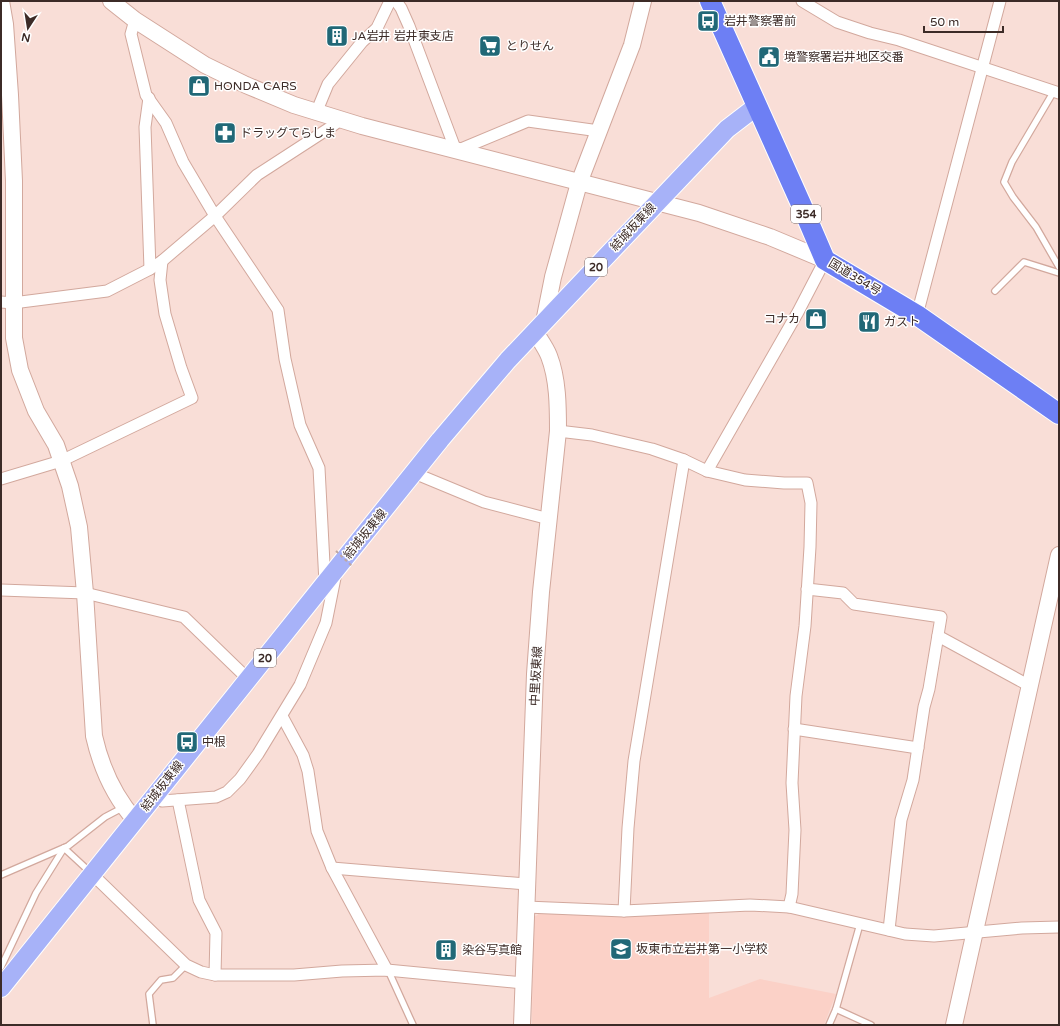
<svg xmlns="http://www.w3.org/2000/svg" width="1060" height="1026" viewBox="0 0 1060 1026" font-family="'Varela Round','Noto Sans JP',sans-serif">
<rect width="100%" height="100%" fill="#f9ded7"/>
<path fill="#fbd1c7" d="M540,913H709V998L760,979L836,994L824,1025H532L533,918Z"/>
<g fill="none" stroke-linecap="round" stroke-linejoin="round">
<g stroke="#d2a89d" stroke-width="8">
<g id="lane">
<path d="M1054,91L1012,162L1004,182L1013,197L1036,227L1059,267"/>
<path d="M995,291L1024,262L1059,273"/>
<path d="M1,875L68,846L105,817L124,807"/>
<path d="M860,924L836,1009L871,1025"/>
<path d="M1,967L36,893L64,848L90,872"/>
<path d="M388,970L413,1025"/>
<path d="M153,1025L149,994L161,980L173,978L186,965"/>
<path d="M829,1025L836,1009"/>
</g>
</g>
<g stroke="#d2a89d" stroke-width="13">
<g id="street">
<path d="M396,1L401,8L409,26L456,151L528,121L599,131"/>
<path d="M802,1L837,22L870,33L899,40L1059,93"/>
<path d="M135,20L131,34L146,95L166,123L183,162L215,216L278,310L285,359L300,425L319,468L325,583"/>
<path d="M149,98L145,127L150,269"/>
<path d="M316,113L328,84L362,42L377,28L390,1"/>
<path d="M1,302L13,303L107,291L150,269L162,261L215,216L257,175L331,127L340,120"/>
<path d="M917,315L1000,1"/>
<path d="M558,431L592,435L652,449L684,460L707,471L745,480L784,483H807L811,503L810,547L805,626L796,696L792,783L795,830L792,894L789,907"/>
<path d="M707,471L798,312L825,260"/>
<path d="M414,473L484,502L549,519"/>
<path d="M1,479L61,461L192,398L181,368L165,314L160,280L162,261"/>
<path d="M807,589L843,593L854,604L941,617L929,689L924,707L913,780L901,820L889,930"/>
<path d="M1,590L85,593L184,617L248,679"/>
<path d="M938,636L1030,686"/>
<path d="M282,716L303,755L308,771L317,831L332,868L387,970"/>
<path d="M794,729L918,748"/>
<path d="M153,797L162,801L216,797L227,792L240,779L258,754L300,685L326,623L336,573"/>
<path d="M178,800L199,900L216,933L215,975"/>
<path d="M332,868L526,884"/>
<path d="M92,874L186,965L201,972L215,975H294L342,971L387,970L523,983"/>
<path d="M526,907L624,911L750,905L789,907L905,934L934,936L1022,928L1059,927"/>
<path d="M624,911L628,828L634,761L684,460"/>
</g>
</g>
<g stroke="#d2a89d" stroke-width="18">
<g id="secondary">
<path d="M1,1L5,24L10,95L14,181V338L20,370L36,411L56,445L70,486L79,527L85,593L94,736C101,767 114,796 135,820"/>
<path d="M111,1L135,20L205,65L246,85L294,105L362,126L699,213L770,237L825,260"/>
<path d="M544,322L553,277L579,183L632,45L643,1"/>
<path d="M522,1025L535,674L541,592L558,431C558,407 558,379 549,356C546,348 540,340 535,332"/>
<path d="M954,1025L1059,555"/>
</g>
</g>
<g stroke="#fff" stroke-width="20">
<path id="primary" d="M1,988L337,568L440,440L508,360L727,129L757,106"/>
</g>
<g stroke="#fff" stroke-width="22">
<path id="highway" d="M710,1L801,204L825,260L917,315L1059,414"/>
</g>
<use href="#lane" stroke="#fff" stroke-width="5.5"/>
<use href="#street" stroke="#fff" stroke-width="11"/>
<use href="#secondary" stroke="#fff" stroke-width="16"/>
<use href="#primary" stroke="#a7b2f8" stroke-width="18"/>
<use href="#highway" stroke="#6d7ff4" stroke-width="20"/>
<path stroke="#bfa7a1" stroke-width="2" stroke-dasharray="3 3" stroke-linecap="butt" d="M336,551L353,567"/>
</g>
<defs>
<g id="bus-square" transform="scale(1.15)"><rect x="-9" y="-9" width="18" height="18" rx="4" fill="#216877" stroke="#fff"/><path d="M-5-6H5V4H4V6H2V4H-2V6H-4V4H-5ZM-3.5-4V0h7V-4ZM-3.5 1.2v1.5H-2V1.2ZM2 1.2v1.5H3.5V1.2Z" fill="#fff"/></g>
<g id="building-square" transform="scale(1.15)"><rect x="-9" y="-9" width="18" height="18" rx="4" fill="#216877" stroke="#fff"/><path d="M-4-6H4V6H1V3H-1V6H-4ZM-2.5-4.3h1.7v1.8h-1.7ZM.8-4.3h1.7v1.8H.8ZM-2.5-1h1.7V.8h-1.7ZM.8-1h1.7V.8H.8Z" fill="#fff"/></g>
<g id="supermarket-square" transform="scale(1.15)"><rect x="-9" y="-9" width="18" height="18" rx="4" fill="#216877" stroke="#fff"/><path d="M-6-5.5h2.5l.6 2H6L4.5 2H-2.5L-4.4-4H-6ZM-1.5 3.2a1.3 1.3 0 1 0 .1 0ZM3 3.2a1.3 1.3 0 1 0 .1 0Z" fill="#fff"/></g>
<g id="civic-square" transform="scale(1.15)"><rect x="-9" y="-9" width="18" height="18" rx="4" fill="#216877" stroke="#fff"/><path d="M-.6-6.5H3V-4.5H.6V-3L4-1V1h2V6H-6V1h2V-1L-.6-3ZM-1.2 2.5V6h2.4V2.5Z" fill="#fff"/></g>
<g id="shop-square" transform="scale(1.15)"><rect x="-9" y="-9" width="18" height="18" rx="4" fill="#216877" stroke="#fff"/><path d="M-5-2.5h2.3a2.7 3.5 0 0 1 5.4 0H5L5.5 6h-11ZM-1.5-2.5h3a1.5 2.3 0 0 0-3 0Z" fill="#fff"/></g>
<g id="pharmacy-square" transform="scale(1.15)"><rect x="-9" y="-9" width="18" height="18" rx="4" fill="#216877" stroke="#fff"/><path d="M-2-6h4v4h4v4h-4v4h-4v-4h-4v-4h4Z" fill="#fff"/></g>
<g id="restaurant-square" transform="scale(1.15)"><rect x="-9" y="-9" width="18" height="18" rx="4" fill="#216877" stroke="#fff"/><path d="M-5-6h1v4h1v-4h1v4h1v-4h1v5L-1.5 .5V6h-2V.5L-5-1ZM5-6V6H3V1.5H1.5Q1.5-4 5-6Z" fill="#fff"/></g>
<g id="school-square" transform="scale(1.15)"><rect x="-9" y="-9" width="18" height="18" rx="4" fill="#216877" stroke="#fff"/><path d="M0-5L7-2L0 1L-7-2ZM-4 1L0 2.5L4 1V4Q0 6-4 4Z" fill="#fff"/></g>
</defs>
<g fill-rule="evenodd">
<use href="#bus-square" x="708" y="21"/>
<use href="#building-square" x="337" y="36"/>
<use href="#supermarket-square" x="490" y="46"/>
<use href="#civic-square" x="769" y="57"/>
<use href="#shop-square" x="199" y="86"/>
<use href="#pharmacy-square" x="225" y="133"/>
<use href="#shop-square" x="816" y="319"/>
<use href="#restaurant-square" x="869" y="322"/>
<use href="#bus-square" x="187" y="742"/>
<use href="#school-square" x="621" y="949"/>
<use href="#building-square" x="446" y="950"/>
</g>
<g text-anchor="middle" stroke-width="3" stroke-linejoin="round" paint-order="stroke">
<g fill="#fff" stroke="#766b68" stroke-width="1">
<rect x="791" y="205" width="30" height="18" rx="3"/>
<rect x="585" y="258" width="22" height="18" rx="3"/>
<rect x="254" y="649" width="22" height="18" rx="3"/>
</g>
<g font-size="11" font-weight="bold" fill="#3c2b27">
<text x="806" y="218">354</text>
<text x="596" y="271">20</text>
<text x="265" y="662">20</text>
</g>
<g font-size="12" fill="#3c2b27" stroke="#fff" text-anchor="start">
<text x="724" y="25">岩井警察署前</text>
<text x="352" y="40">JA岩井 岩井東支店</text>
<text x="506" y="50">とりせん</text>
<text x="784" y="61">境警察署岩井地区交番</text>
<text x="214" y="90">HONDA CARS</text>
<text x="240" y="137">ドラッグてらしま</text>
<text x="800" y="323" text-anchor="end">コナカ</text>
<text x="884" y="326">ガスト</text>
<text x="202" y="746">中根</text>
<text x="636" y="953">坂東市立岩井第一小学校</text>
<text x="462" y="954">染谷写真館</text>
</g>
<g font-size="12" fill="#3c2b27" stroke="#fff">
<text transform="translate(633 227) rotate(-47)" y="4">結城坂東線</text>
<text transform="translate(855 277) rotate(31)" y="4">国道354号</text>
<text transform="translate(365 534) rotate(-51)" y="4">結城坂東線</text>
<text transform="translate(536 676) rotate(-87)" y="4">中里坂東線</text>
<text transform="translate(162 786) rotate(-52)" y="4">結城坂東線</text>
</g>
</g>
<rect width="1060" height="1026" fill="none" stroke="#3c2b27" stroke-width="4"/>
<g transform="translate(28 28) rotate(192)" stroke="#ffffff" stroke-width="3" paint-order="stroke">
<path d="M0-3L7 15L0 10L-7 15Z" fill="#3c2b27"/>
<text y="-6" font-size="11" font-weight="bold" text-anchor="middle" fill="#3c2b27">N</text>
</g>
<path d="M924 26v6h79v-6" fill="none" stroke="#3c2b27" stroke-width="2"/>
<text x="930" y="26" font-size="12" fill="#3c2b27" stroke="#ffffff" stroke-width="3" paint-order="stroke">50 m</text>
</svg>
